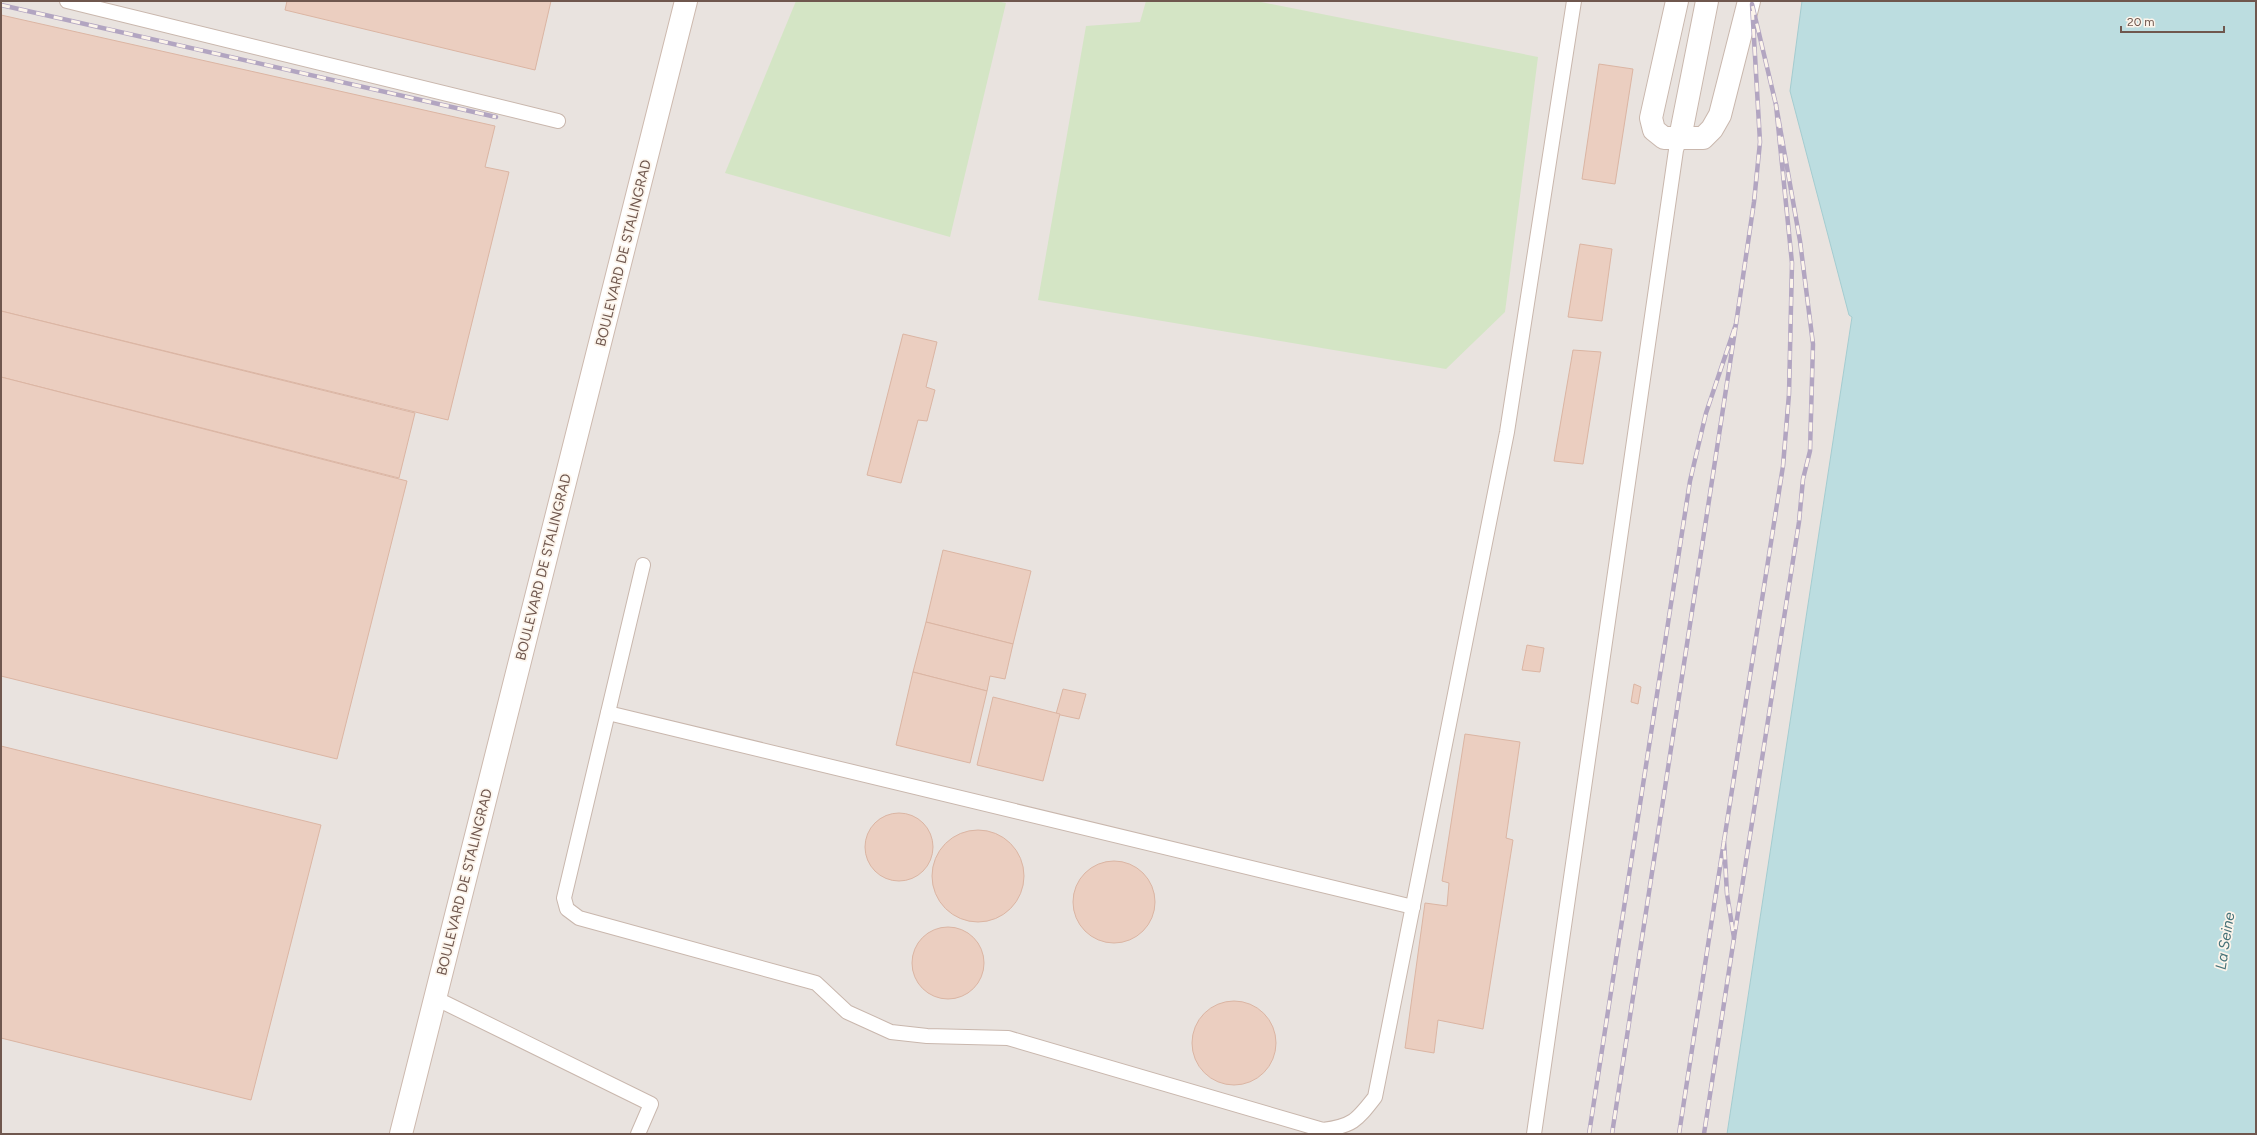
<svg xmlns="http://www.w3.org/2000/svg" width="2257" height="1135" viewBox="0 0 2257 1135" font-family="Figtree,sans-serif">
<rect width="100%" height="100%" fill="#f9f0e5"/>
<path fill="#e9e3df" d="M1,1H1802L1790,91L1852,317L1727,1134H1Z"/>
<g fill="#d4e5c5">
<path d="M796,1H996L1006,3L950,237L725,173Z"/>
<path d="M1146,1H1256L1538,57L1505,312L1446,369L1038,300L1086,26L1140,22Z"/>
</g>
<path fill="#bcdde0" stroke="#a4ccd0" d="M1802,1H2256V1134H1727L1852,317L1849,315L1790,91Z"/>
<g fill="#ebcec0" stroke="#dbb5a3">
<path d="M287,1H551L535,70L285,10Z"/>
<path d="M1,15L495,126L485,167L509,172L448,420L1,311Z"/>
<path d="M1599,64L1633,69L1615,184L1582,179Z"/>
<path d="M1580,244L1612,249L1602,321L1568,317Z"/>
<path d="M1,311L415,413L399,478L1,377Z"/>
<path d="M903,334L937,342L926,387L935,390L927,421L918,420L901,483L867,475Z"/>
<path d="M1573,350L1601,352L1583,464L1554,461Z"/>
<path d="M1,377L407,481L337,759L1,676Z"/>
<path d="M943,550L1031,571L1013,644L926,622Z"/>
<path d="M926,622L1013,644L1005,679L990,676L987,691L913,672Z"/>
<path d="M1527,645L1544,648L1540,672L1522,670Z"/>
<path d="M913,672L987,691L970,763L896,745Z"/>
<path d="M1634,684L1641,687L1638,704L1631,702Z"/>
<path d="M1063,689L1086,694L1079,719L1056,714Z"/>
<path d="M993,697L1060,714L1043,781L977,765Z"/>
<path d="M1465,734L1520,742L1506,838L1513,840L1483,1029L1438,1020L1434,1053L1405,1048L1425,903L1447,906L1449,883L1442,881Z"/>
<path d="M1,746L321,825L251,1100L1,1038Z"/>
<circle cx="899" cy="847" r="34"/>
<circle cx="978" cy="876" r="46"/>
<circle cx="1114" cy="902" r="41"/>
<circle cx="948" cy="963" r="36"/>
<circle cx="1234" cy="1043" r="42"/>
</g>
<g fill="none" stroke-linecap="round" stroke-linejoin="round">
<g stroke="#c9b7ad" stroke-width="16">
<g id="service">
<path d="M67,1L558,121"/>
<path d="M643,565L564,898L567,909L579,918L816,983L847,1012L891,1032L927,1036L1008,1038L1323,1130C1353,1126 1357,1120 1375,1097L1507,432L1574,1"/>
<path d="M608,713L1413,907"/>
<path d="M435,998L651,1104L638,1134"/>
<path d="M1534,1134L1676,150L1680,138"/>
</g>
</g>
<g stroke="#c9b7ad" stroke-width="24">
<path id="minor" d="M1680,138L1707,1"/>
</g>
<g stroke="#c9b7ad" stroke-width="24">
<path id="tertiary" d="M1677,1L1651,118L1654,130L1664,138H1703L1712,129L1720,115L1749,1"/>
</g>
<g stroke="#cdb9ae" stroke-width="24">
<path id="secondary" d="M401,1134L686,1"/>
</g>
<use href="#service" stroke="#fff" stroke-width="14"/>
<use href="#minor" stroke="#fff" stroke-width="22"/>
<use href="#tertiary" stroke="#fff" stroke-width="22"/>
<use href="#secondary" stroke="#fff" stroke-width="22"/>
<g stroke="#b2a5c1" stroke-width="4.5">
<g id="rail">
<path d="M1,5L496,117"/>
<path d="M1736,324L1754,202L1760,142L1752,4L1776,105"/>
<path d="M1724,841L1783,466L1789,394L1792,263L1776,105L1800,241L1813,344L1810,451L1803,479L1799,522L1734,938"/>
<path d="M1589,1134L1690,481L1706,413L1736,324L1612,1134"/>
<path d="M1679,1134L1724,841L1727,894L1734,938L1704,1134"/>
</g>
</g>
<use href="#rail" stroke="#fcf4eb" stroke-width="3" stroke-dasharray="9" stroke-linecap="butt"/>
</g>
<g text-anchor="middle" stroke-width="3.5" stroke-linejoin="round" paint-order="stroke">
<g font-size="14" fill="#6f574e" stroke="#fcf4eb">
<text transform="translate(623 253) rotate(-76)" y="5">BOULEVARD DE STALINGRAD</text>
<text transform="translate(543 567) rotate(-76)" y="5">BOULEVARD DE STALINGRAD</text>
<text transform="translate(464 882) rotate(-76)" y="5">BOULEVARD DE STALINGRAD</text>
</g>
<g font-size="15" font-style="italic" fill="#477379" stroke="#fcf4eb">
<text transform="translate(2225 941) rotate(-81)" y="5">La Seine</text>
</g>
</g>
<rect width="2257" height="1135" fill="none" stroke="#6f574e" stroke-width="4"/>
<path d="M2121 26v6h103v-6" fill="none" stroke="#6f574e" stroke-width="2"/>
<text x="2127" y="26" font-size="12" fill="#6f574e" stroke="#fcf4eb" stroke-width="3" paint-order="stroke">20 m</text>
</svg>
